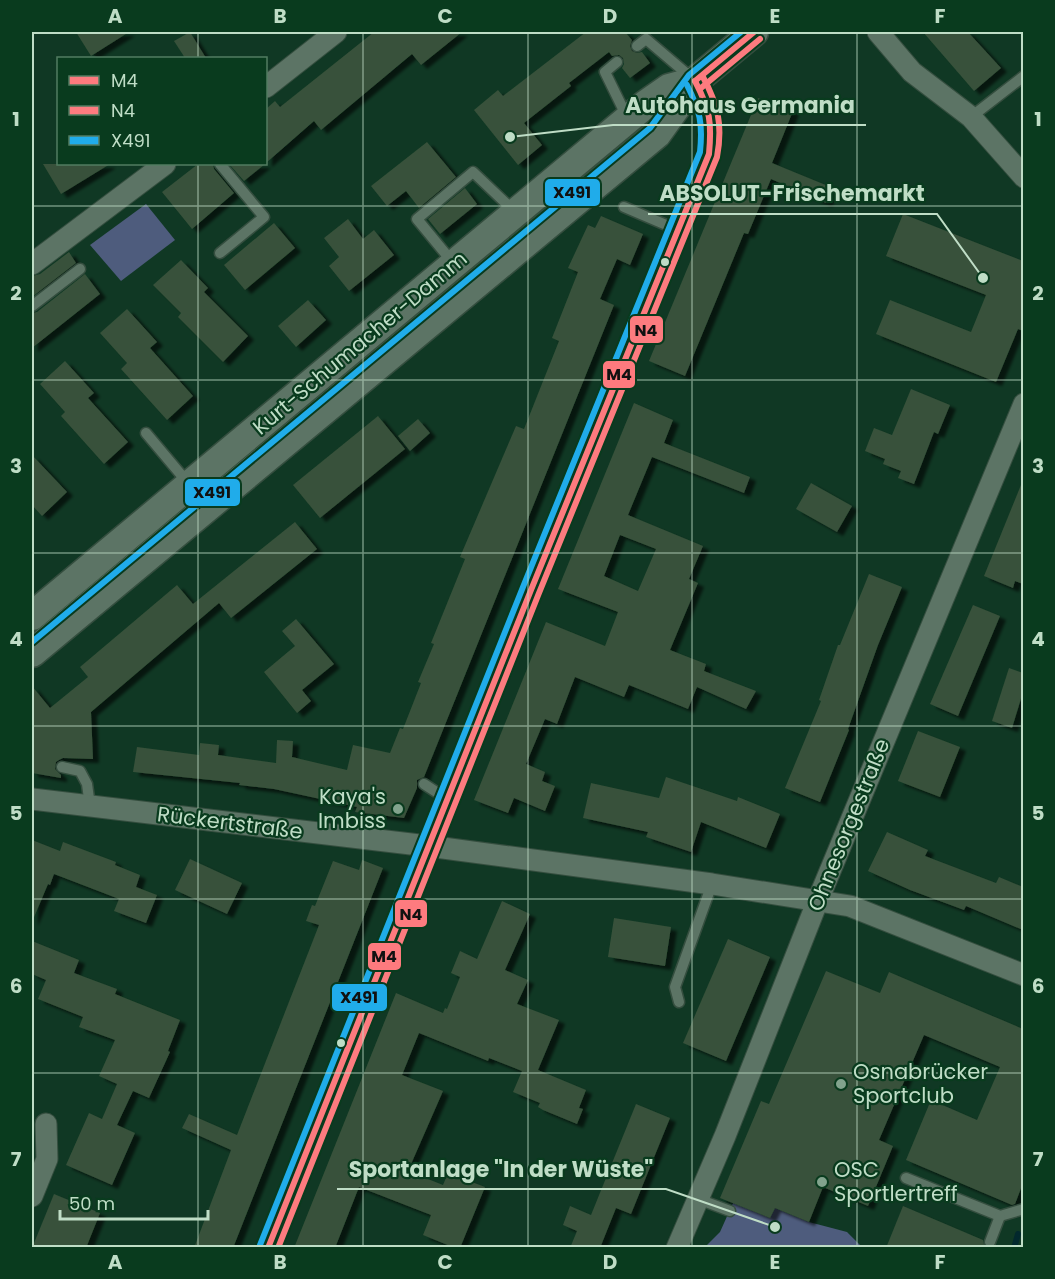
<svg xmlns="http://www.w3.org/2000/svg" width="1055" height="1279" viewBox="0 0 1055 1279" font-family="Poppins,sans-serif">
<defs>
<filter id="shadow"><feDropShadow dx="6" dy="4" stdDeviation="1.5" flood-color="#0009"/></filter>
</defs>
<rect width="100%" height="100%" fill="#103824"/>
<g fill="#4e5c7d">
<path d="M146,204L175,240L121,281L90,245Z"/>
<path d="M733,1203L770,1218L775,1208L809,1222L847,1232L862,1247L704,1248L720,1232Z"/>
</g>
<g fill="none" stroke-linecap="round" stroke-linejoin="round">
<path stroke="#02282d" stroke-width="6" d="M1014,1248L1018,1234"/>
</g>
<g fill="#37513a" fill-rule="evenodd" filter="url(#shadow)">
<path d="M76,32H129L91,56Z"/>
<path d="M190,32L206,58H185L174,41Z"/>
<path d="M374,32H462L421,65L412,54L321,130L314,121L266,163V109L275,101L280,107Z"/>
<path d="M586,32H625L632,40L630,46L632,51L637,53L642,52L650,63L630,78L622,68L624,64L623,58L619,55L612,56L609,52L569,83L571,86L524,123L542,145L518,165L474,110L498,90L503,96Z"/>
<path d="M923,32H968L1001,68L974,91Z"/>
<path d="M758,98L793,111L772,163L833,188L826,203L771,179L748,234L744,233L685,376L649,361Z"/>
<path d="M427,142L456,177L419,208L406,191L387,206L371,186Z"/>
<path d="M43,164H110L61,194Z"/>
<path d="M198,164H213L214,169L234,193L192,229L162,192Z"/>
<path d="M229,164H265L244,181Z"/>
<path d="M465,188L477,204L440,234L428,219Z"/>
<path d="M903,214L1023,261V331L1018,329L996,382L876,334L890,300L971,332L986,295L886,256Z"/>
<path d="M601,216L643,234L630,265L617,259L600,299L614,305L424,777L417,780V788L404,818L355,812L357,807L274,789L239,785L240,783L133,772L137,747L199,755L200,743L219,745L218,755L276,763L277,740L293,741L292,757L347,770L353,745L390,753L400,728L403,729L421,683L418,682L434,644L431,643L465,559L460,557L516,426L524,429L559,341L552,338L578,272L568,268L588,225L595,228Z"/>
<path d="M348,219L363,239L374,230L394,255L349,291L329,266L339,257L324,238Z"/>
<path d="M274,223L295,248L245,290L224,265Z"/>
<path d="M69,252L76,263L32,297V276L40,274Z"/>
<path d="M181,260L208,288L204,292L248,336L223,362L178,317L181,313L153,285Z"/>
<path d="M85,274L100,294L32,348V313L37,312Z"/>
<path d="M308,300L326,320L296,347L278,326Z"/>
<path d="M127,309L157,342L150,348L193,396L167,420L121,369L127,363L100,333Z"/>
<path d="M65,361L94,393L88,398L128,442L104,464L61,416L65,412L40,384Z"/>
<path d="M911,389L950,405L938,434L934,432L914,484L898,478L901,471L883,464L885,459L865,451L874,428L892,435Z"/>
<path d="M634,403L673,420L664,443L750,477L744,493L652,457L628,515L703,546L689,579L698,583L670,650L706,664L704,671L756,691L746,709L697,687L688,709L629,685L624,697L575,677L557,724L545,719L526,764L545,772L542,781L555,786L545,811L514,798L508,813L474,800L546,622L605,646L618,612L558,589ZM620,535L656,549L638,591L604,576Z"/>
<path d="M378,416L405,449L320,518L293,485Z"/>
<path d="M418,419L430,433L410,451L398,436Z"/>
<path d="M32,455L67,492L42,516L32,505Z"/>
<path d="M1023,480V584L1015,581L1013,588L984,576Z"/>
<path d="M811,483L852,506L837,532L796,509Z"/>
<path d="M295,522L317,549L231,618L219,603L91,712L93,759L63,758L59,760L56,762L55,769L61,775V778L32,773V686L50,708L88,677L80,667L177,585L193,604Z"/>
<path d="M869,574L902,587L878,645L848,729L849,730L820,802L785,788L821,701L819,700L838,645H840Z"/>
<path d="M973,605L1000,616L958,716L930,704Z"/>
<path d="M296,619L334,664L302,690L311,701L297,713L264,672L295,646L282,631Z"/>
<path d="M1009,668L1023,673V692L1012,728L992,721Z"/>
<path d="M918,731L960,747L940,797L898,781Z"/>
<path d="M666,777L737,801L738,797L780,814L766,848L701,822L691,852L646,837L648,832L583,818L591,783L659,798Z"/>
<path d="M887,832L928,850L925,856L996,883L999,877L1023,887V930L966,906L964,910L910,890L868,871Z"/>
<path d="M32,840L60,851L63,842L116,862L115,865L140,875L136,887L157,895L146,923L114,911L119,899L54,874L50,885L48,884L32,922Z"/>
<path d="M190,859L242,883L227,914L175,890Z"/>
<path d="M362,860L383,868L233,1248H194L231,1150L182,1128L189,1114L237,1135L319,925L306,921L312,905L315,906L333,861L359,870Z"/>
<path d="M502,901L530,914L505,970L528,980L517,1004L559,1020L538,1070L586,1090L579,1108L583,1109L577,1124L543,1110L538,1107L540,1103L513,1092L522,1071L489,1058L488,1061L419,1033L402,1075L443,1091L408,1171L443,1185L448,1173L485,1187L460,1248H455L423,1235L431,1215L359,1187L335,1248H294L396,993L443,1013L445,1008L447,1009L460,977L451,973L460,951L477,959Z"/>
<path d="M614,918L671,927L665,966L608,957Z"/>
<path d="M728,939L770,957L726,1061L683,1043Z"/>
<path d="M32,941L79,960L74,973L117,989L115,994L180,1020L168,1051L170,1052L149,1098L133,1091L117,1125L135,1133L112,1185L66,1165L89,1113L102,1119L117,1084L99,1076L115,1040L79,1027L83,1017L38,999L46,980L32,974Z"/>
<path d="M826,971L880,993L889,972L1023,1029V1183L1015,1204L1012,1205L906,1160L931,1100L977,1120L1000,1067L924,1035L879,1140L893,1146L868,1206L823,1187L809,1222L775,1208L770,1218L720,1198L761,1101L769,1104Z"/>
<path d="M636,1104L670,1118L631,1214L616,1208L600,1248H570L577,1231L563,1225L570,1206L591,1215Z"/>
<path d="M54,1194L100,1213L86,1248H32Z"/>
<path d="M903,1206L983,1240L985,1248H886Z"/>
</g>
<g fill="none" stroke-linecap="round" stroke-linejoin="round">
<g stroke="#354e3f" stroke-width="13">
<g id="lane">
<path d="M637,46L646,39L693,79"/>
<path d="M617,62L605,72L627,117"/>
<path d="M971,117L1024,76"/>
<path d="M624,207L678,230"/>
<path d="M220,253L264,217L220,164"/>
<path d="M454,264L417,219L473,172L514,211"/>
<path d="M32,306L80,269"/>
<path d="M146,433L188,483"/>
<path d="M62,767L80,771L87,784L90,806"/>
<path d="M424,784L447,799"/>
<path d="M679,1002L675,987L712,884"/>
<path d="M906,1178L1000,1216L1024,1209"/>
<path d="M698,1199L730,1211"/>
<path d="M990,1242L1000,1216"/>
</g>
</g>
<g stroke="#354e3f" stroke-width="23">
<g id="street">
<path d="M878,32L912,72L971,117L1024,177"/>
<path d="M266,87L336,32"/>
<path d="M32,264L165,164"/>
<path d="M32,799L428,846L712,884L850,906L1024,975"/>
<path d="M32,1196L47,1159L46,1124"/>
<path d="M268,1248L531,590L709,154L711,132L707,104L695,81"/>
<path d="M677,1248L725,1136L818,900L1024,404"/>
</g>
</g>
<g stroke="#354e3f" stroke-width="31">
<g id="secondary">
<path d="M32,616L646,104L669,88L695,81"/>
<path d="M32,653L657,134L695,81L754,32"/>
</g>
</g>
<use href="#lane" stroke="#5c7465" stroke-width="10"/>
<use href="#street" stroke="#5c7465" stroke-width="21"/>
<use href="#secondary" stroke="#5c7465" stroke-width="28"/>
<g stroke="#093b1e" stroke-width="10">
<g id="bus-1">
<path d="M695,81L754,32"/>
<path d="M268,1248L531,590L709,154C712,122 710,110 695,81"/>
</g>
</g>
<g stroke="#093b1e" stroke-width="10">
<g id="bus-2">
<path d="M701,88L760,39"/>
<path d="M278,1248L539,593L717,157C723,125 718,105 703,77"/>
</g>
</g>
<g stroke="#093b1e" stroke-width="10">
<g id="bus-3">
<path d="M32,642L650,128L689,75L741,32"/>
<path d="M260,1245L523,587L700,152C703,123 700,111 687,85"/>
</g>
</g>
<use href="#bus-1" stroke="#fd7a7e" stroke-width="6"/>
<use href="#bus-2" stroke="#fd7b7f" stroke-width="6"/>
<use href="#bus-3" stroke="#20acea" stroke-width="6"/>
</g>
<path fill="none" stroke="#bfddc6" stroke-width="1.5" stroke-opacity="0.55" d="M198,32V58M363,32V1248M528,32V1248M692,32V1248M857,32V1248M198,164V1248M32,206H1024M32,380H1024M32,553H1024M32,726H1024M32,899H1024M32,1073H1024"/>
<g fill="#bfddc6" stroke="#093b1e" stroke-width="2">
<circle cx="665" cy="262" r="5"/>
<circle cx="341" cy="1043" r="5"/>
</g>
<g fill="#82a38d" stroke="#093b1e" stroke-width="2">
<circle cx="398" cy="809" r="6"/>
<circle cx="841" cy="1084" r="6"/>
<circle cx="822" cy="1182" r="6"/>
</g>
<g text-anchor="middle" stroke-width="4.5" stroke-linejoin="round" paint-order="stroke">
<g font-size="21" fill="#bfddc6" stroke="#093b1e">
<text transform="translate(360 343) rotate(-40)" y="7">Kurt-Schumacher-Damm</text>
<text transform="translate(230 823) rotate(7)" y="7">Rückertstraße</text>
<text transform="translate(849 825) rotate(-68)" y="7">Ohnesorgestraße</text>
</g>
<g font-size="21" fill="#bfddc6" stroke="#093b1e" text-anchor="start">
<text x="386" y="804" text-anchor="end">Kaya's<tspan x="386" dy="24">Imbiss</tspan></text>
<text x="853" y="1079">Osnabrücker<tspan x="853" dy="24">Sportclub</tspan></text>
<text x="834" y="1177">OSC<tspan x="834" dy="24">Sportlertreff</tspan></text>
</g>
</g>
<path fill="none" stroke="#bfddc6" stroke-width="2" d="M510 137L613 125H866M983 278L937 214H648M775 1227L666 1189H337"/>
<g fill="#bfddc6" stroke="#093b1e" stroke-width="2">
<circle cx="510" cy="137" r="6"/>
<circle cx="983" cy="278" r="6"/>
<circle cx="775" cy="1227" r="6"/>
</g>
<g font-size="22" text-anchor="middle" font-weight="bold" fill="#bfddc6" stroke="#093b1e" stroke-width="4.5" stroke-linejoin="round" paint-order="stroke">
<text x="740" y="113">Autohaus Germania</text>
<text x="792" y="201">ABSOLUT-Frischemarkt</text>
<text x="501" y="1177">Sportanlage "In der Wüste"</text>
</g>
<g stroke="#093b1e" stroke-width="2">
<rect x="544" y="178" width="57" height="29" rx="6" fill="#20acea"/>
<rect x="629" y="315" width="35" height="29" rx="6" fill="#fd7b7f"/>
<rect x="602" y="360" width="34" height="29" rx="6" fill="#fd7a7e"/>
<rect x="184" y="478" width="57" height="29" rx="6" fill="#20acea"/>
<rect x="394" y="899" width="34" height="29" rx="6" fill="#fd7b7f"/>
<rect x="367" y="942" width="35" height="29" rx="6" fill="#fd7a7e"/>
<rect x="331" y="983" width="57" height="29" rx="6" fill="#20acea"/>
</g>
<g font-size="16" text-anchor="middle" font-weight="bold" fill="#111">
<text x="572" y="198">X491</text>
<text x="646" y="336">N4</text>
<text x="619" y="380">M4</text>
<text x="212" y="498">X491</text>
<text x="411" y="920">N4</text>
<text x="384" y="962">M4</text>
<text x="359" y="1003">X491</text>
</g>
<rect width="1055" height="1279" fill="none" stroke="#093b1e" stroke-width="66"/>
<rect x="57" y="57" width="210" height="108" fill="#093b1e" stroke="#527c61" stroke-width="1.5"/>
<rect x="69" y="76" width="30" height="9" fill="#fd7a7e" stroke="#527c61" stroke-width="1.5"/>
<text x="111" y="87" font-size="18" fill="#bfddc6">M4</text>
<rect x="69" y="106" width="30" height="9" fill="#fd7b7f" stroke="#527c61" stroke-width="1.5"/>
<text x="111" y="117" font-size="18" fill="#bfddc6">N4</text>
<rect x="69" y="136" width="30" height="9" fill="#20acea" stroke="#527c61" stroke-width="1.5"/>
<text x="111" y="147" font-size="18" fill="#bfddc6">X491</text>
<path d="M60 1210v9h148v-9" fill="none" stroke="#bfddc6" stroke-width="3"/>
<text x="69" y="1210" font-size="18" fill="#bfddc6" stroke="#093b1e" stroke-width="4.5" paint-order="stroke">50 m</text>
<rect x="33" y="33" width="989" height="1213" fill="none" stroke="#bfddc6" stroke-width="2"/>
<g font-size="20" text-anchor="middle" font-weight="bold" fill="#bfddc6">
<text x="115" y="23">A</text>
<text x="280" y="23">B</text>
<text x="445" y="23">C</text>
<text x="610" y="23">D</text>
<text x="775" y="23">E</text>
<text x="940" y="23">F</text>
<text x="16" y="126">1</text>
<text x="1038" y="126">1</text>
<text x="16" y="300">2</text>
<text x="1038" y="300">2</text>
<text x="16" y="473">3</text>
<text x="1038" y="473">3</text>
<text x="16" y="646">4</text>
<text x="1038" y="646">4</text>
<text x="16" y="820">5</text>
<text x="1038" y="820">5</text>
<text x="16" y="993">6</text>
<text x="1038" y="993">6</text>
<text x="16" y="1166">7</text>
<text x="1038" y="1166">7</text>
<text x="115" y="1269">A</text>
<text x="280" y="1269">B</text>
<text x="445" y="1269">C</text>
<text x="610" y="1269">D</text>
<text x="775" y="1269">E</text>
<text x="940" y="1269">F</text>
</g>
</svg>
